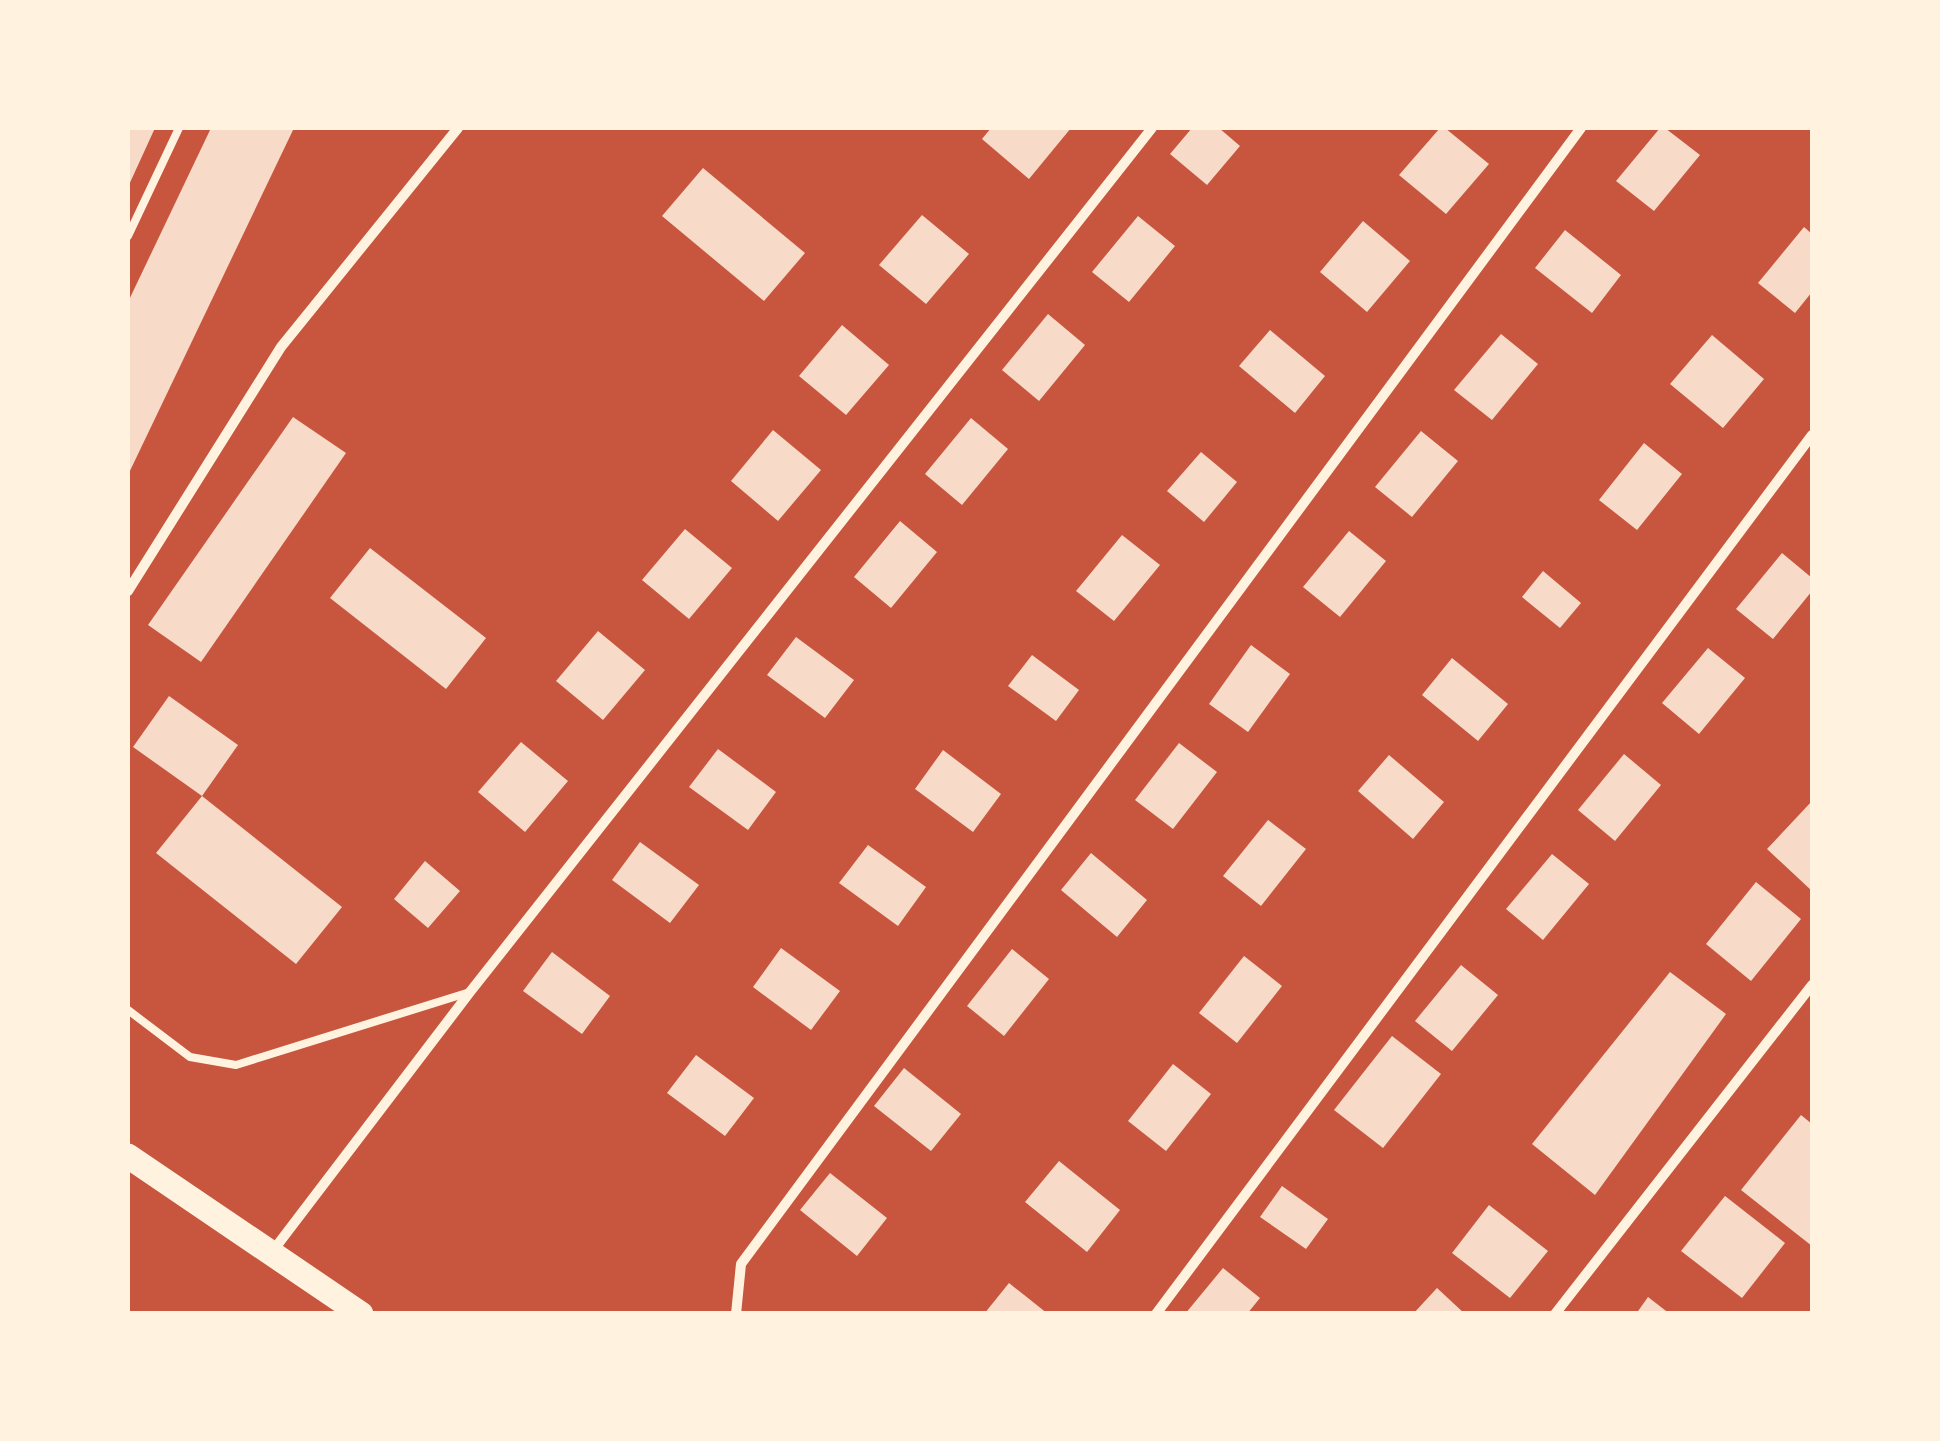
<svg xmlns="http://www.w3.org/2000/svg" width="1940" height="1441" viewBox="0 0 1940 1441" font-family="'DejaVu Sans',sans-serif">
<rect width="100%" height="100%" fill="#c8553d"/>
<g fill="#f7dbc8">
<path d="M128,128H155L128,187Z"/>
<path d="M211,128H294L128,475V302Z"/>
<path d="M991,128H1071L1029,179L982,139Z"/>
<path d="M1192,128H1219L1240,146L1207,185L1170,154Z"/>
<path d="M1440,128H1445L1489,164L1446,214L1399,175Z"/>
<path d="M1660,128H1665L1700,155L1654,211L1616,181Z"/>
<path d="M703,168L805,253L764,301L662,216Z"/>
<path d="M922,215L969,254L926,304L879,265Z"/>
<path d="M1138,216L1175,246L1129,302L1092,272Z"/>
<path d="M1363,221L1410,261L1367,312L1320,272Z"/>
<path d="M1804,227L1812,234V292L1795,313L1758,283Z"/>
<path d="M1565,230L1621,275L1592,313L1535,268Z"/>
<path d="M1048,314L1085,345L1039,401L1002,370Z"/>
<path d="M842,325L889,365L846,415L799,376Z"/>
<path d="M1270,330L1325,376L1295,413L1239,366Z"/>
<path d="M1501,334L1538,364L1492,420L1454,390Z"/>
<path d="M1712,335L1764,379L1723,428L1670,384Z"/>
<path d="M293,417L346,453L201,662L148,625Z"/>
<path d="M971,418L1008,449L962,505L925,474Z"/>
<path d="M773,430L821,470L778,521L731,481Z"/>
<path d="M1421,431L1458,461L1412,517L1375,487Z"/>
<path d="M1644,443L1682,474L1637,530L1599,500Z"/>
<path d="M1201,452L1237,482L1204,522L1167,491Z"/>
<path d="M900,521L937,552L891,608L854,577Z"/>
<path d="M685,529L732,568L689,619L642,580Z"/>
<path d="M1349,531L1386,561L1340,617L1303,587Z"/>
<path d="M1122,535L1160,565L1114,621L1076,591Z"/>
<path d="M370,548L486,638L446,689L330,598Z"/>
<path d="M1782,553L1812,578V591L1773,639L1736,609Z"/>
<path d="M1543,571L1581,603L1560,628L1522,597Z"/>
<path d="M598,631L645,670L603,720L556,681Z"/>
<path d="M796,637L854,680L825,718L767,675Z"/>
<path d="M1251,645L1290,674L1248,732L1209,704Z"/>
<path d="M1708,648L1745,678L1699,734L1662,703Z"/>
<path d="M1032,655L1079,690L1056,721L1008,686Z"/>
<path d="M1452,658L1508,704L1478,741L1422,695Z"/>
<path d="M169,696L238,745L202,796L133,747Z"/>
<path d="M521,742L568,781L525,832L478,792Z"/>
<path d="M1179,743L1217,772L1173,829L1135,800Z"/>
<path d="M718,749L776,792L748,830L689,787Z"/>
<path d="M943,750L1001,794L973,832L915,789Z"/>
<path d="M1624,754L1661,785L1615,841L1578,810Z"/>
<path d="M1389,755L1444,802L1413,839L1358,791Z"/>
<path d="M202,796L342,907L296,964L156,853Z"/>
<path d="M1812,801V891L1767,849Z"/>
<path d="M1268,820L1306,849L1261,906L1223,876Z"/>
<path d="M640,842L699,885L670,923L612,880Z"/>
<path d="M868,845L926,887L898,926L839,883Z"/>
<path d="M1091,853L1147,900L1117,937L1061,890Z"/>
<path d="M1552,854L1589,884L1543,940L1506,909Z"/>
<path d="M425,861L460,891L428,928L394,899Z"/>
<path d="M1756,882L1801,919L1751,981L1706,944Z"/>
<path d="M781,948L840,991L811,1030L753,987Z"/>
<path d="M1012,949L1049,979L1004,1036L967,1006Z"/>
<path d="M552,952L610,996L582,1034L523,991Z"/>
<path d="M1244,956L1282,986L1237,1043L1199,1013Z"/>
<path d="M1461,965L1498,995L1452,1051L1415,1021Z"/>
<path d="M1670,972L1726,1014L1595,1195L1532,1144Z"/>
<path d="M1392,1036L1441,1074L1383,1148L1334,1110Z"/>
<path d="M696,1055L754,1098L725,1136L667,1093Z"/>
<path d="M1173,1064L1211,1094L1166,1151L1128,1121Z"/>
<path d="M904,1068L961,1114L931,1151L874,1106Z"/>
<path d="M1801,1115L1812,1124V1246L1741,1190Z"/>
<path d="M1059,1161L1120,1210L1087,1252L1025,1202Z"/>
<path d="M830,1173L887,1218L857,1256L800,1210Z"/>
<path d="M1282,1186L1328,1219L1306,1249L1260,1217Z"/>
<path d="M1725,1196L1785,1243L1742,1298L1681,1251Z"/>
<path d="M1489,1205L1548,1251L1510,1298L1452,1253Z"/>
<path d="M1223,1268L1260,1298L1247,1314H1185Z"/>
<path d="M1009,1283L1048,1314H984Z"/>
<path d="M1437,1288L1465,1314H1413Z"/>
<path d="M1648,1297L1670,1314H1636Z"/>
</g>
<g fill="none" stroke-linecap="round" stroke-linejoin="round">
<g stroke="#fff3e0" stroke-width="8">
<path d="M128,236L179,128"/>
<path d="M128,1010L190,1057L236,1065L470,992"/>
</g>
<g stroke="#fff3e0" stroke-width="10">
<path d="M128,591L281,347L458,128"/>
<path d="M272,1252L470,992L1152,128"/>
<path d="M736,1314L741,1264L1581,128"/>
<path d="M1156,1314L1812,435"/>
<path d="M1555,1314L1812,985"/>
</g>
<path stroke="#fff3e0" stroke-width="25" d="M128,1156L361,1314"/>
</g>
<rect width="1940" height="1441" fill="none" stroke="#fff3e0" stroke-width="260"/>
</svg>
